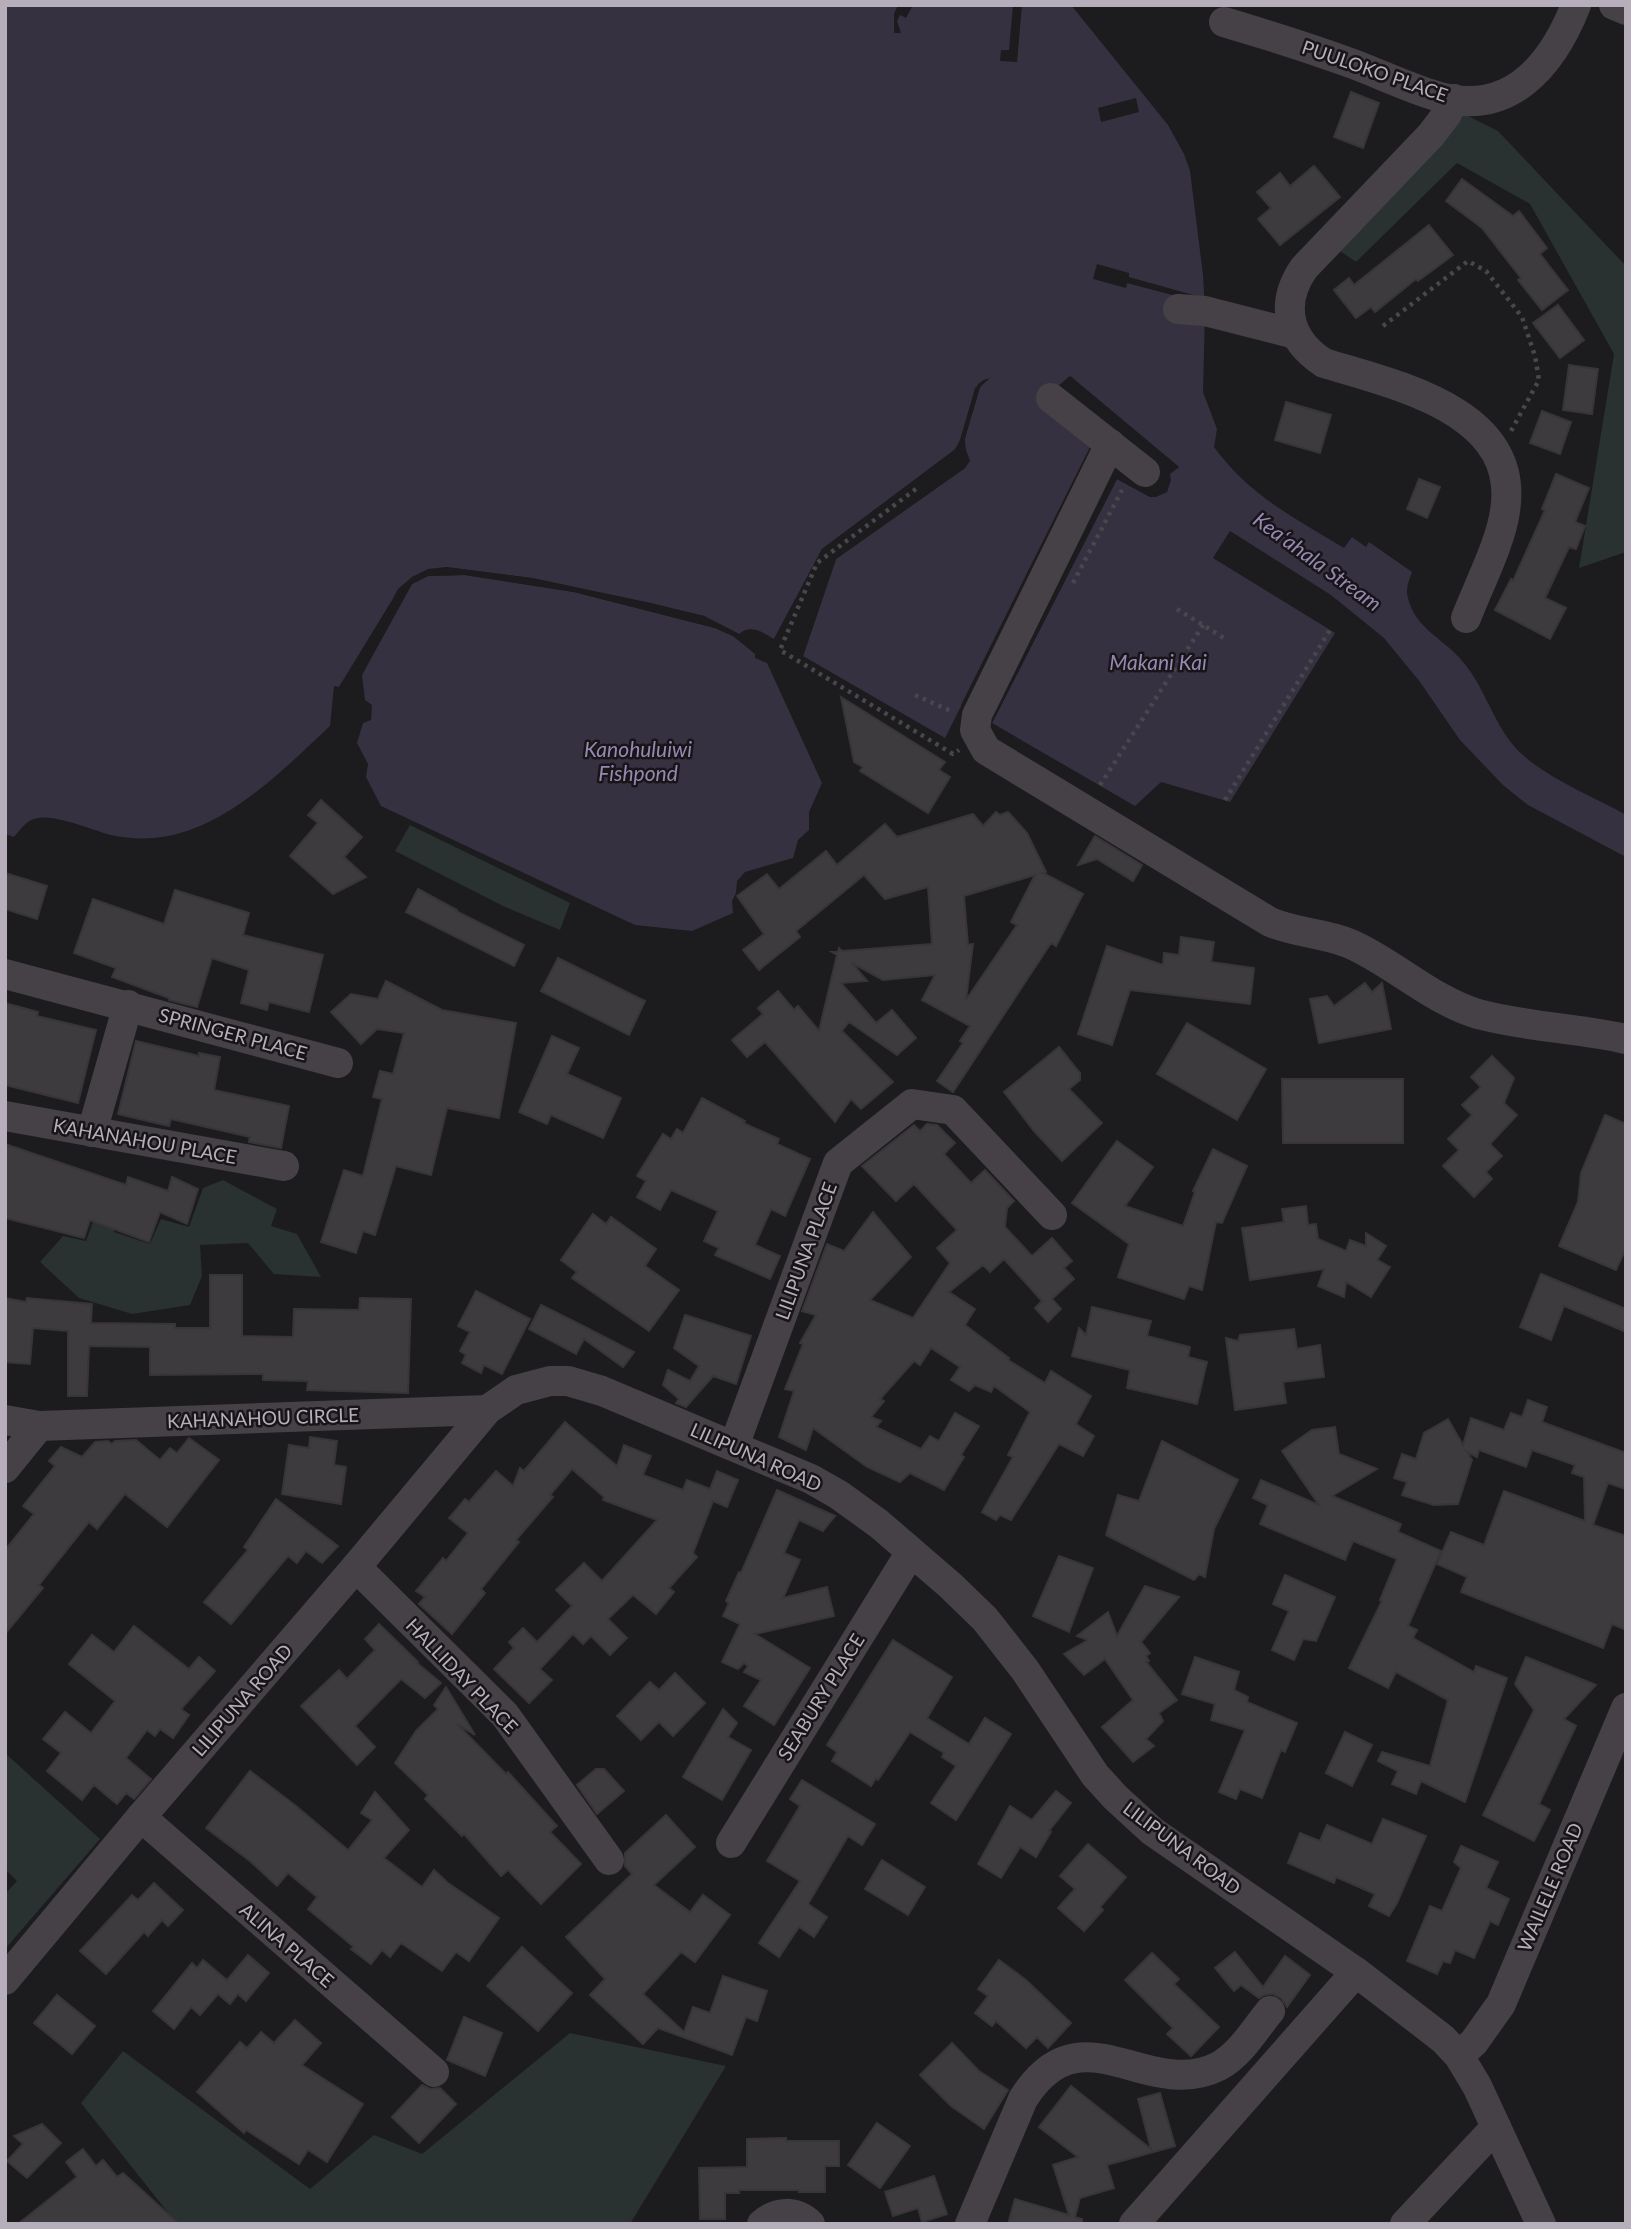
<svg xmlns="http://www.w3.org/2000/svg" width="1631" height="2229" viewBox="0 0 1631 2229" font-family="Lato,sans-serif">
<rect width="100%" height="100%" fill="#1c1b1d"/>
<g fill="#293131">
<path d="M1464,114L1498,131L1626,266V552L1579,568L1614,354L1530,204L1457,163L1356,262L1337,249Z"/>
<path d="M410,825L570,903L560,930L505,907L395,851Z"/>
<path d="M223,1180L277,1209L271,1226L297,1234L321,1277L274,1274L248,1243L200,1245L202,1276L190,1305L132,1314L79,1298L40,1262L63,1236L86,1241L107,1183L122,1194L114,1232L150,1244L161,1219L189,1227L203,1188Z"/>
<path d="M5,1753L100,1839L5,1949V1894L17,1881L5,1869Z"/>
<path d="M570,2033L726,2066L630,2224H177L81,2103L123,2051L310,2189L374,2135L422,2154Z"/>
</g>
<g fill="#363140">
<path d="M5,5H1071L1168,125L1184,154L1190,171L1203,275L1205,311L1203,392L1217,429L1214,447C1250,496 1293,517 1344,548L1352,537L1366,547L1369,542L1412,572C1409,581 1405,589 1408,598C1415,629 1446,640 1463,662C1488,691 1494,730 1524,756C1551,780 1594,797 1626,815V857L1528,805L1503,785L1460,740L1420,682L1384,638L1331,595L1230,531L1213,558L1335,633L1230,802L1161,782L1135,806L992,723L1117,479L1150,497L1167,492L1169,473L1179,467L1070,376L1038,404L1092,445L945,738L803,656L836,559L965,468C968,454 965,451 965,438L980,387L988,379H986L978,384L958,447L822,549L774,639C762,632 751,624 739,634L704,616L651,603L532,578L446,567L412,577L389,605L339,687L334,686L330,726C282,771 222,833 153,838C140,839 124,838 111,835C93,830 50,812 34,819C25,822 20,830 14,837L5,834Z"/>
<path d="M465,575L574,592L715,628L733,636L755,654V658L767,663L822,783L809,812V830L798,840L793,858L745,872L737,881L736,893L732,901L733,913L692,931L635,925L381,806L366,777L368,764L357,743L363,723L371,720L372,705L365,700L362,675L412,584L428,576Z"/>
</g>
<g fill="#1c1b1d">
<path d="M898,5H913L906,18L900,15L897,21L901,33H894V14Z"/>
<path d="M1013,5H1022L1017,62L1000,61L1001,50H1009Z"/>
<path d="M1136,98L1139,112L1101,122L1098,108Z"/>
<path d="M1097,264L1129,273V277L1204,298L1202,303L1127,283L1126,288L1093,279Z"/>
<path d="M1070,376L1179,467L1170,474L1171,480L1167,492L1156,497H1150L1117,479L992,723L989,721L1114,477L1119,476L1156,494L1164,490L1168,480L1166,472L1173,467L1070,380L1043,404L1095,446L964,707L961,705L1091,445L1037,404Z"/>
<path d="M990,378L980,387L965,438V447L970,461L965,468L836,559L803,656L800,654L833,557L963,466L966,460L961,446L956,454L825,552L777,641L774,639L822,549L954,451L960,440L975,388L982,381Z"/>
<path d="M446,567L532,578L704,616L739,634L742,643L733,636L715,628L574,592L465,575L428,576L412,584L359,678L367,658L405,588L401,591L384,623L343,687H339L381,621L398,589L412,577L428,569Z"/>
</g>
<g fill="#3d3b3e" stroke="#383538" stroke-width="2" fill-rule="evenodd">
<path d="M1351,92L1379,103L1363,148L1334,137Z"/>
<path d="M1314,166L1340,197L1280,245L1258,219L1271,208L1257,192L1280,173L1290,186Z"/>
<path d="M1462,179L1513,216L1519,211L1547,248L1540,254L1568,290L1542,310L1518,280L1521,278L1482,228L1446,201Z"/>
<path d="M1429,225L1453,255L1418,281L1416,279L1375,312L1371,307L1356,318L1334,290L1349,278L1354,285Z"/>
<path d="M1558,305L1584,340L1560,358L1533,323Z"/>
<path d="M1569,365L1598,369L1592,414L1563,410Z"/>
<path d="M1286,402L1331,415L1320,453L1275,440Z"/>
<path d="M1542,411L1571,422L1560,454L1530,443Z"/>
<path d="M1556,474L1589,488L1575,522L1585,526L1576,549L1569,547L1545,598L1566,608L1550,639L1495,610L1511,579L1513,581L1545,510L1542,509Z"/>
<path d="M1419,479L1440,487L1427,518L1407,509Z"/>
<path d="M841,697L945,762L939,770L950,777L928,813L860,771L863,767L854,762Z"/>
<path d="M321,800L362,837L344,857L366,877L333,894L290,856L318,823L308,815Z"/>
<path d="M996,812L1000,815L1008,812L1027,833L1046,872L1043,873L1083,894L1056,946L1051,943L953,1092L937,1081L963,1043L960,1041L970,1026L922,1000L935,975L883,980L852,963L867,981L841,983L876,1023L892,1010L916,1038L897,1055L849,1022L842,1031L893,1082L861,1109L851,1099L835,1122L765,1042L747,1057L732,1040L763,1014L758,1008L778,991L794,1010L798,1006L819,1031L837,955L832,952H838L839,948L842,951L932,944L928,887L885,899L864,875L796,931L800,937L759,970L743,950L764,934L737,896L767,874L779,889L826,851L837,865L885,824L897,837L973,814L983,826ZM1035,875L1011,922L1017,925L966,1000L973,944L968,945L964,896Z"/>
<path d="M1095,836L1142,865L1133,881L1097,859L1078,865Z"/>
<path d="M5,873L47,886L37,919L5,909Z"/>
<path d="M418,889L457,910L456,911L524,945L514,966L406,912Z"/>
<path d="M175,890L249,913L243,935L323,955L309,1012L269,1002L267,1010L241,1003L249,970L212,958L197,1007L169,1000V998L112,977L116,968L74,953L93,899L164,924Z"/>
<path d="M1181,937L1214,942L1211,962L1254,968L1250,1004L1130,990L1112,1045L1078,1034L1107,946L1163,965L1164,953L1179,955Z"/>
<path d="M558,958L645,1001L629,1035L541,991Z"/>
<path d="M386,981L442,1010L516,1023L499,1118L447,1108L431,1175L396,1166L375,1235L363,1231L356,1253L321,1242L344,1170L363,1176L382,1099L373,1097L380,1071L393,1074L404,1033L377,1029L361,1044L331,1012L351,994L378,999Z"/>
<path d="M1365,983L1372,992L1382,983L1391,1029L1319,1043L1310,999L1327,996L1334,1006Z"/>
<path d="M5,1003L38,1012L37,1016L96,1030L78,1103L5,1085Z"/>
<path d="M1187,1023L1266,1069L1237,1120L1157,1074Z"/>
<path d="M552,1036L579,1048L567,1074L621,1098L603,1138L551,1115L547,1124L519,1112Z"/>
<path d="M136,1041L199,1056V1053L220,1057L214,1090L289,1106L281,1148L249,1142L250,1137L171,1119L169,1126L118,1114Z"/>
<path d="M1059,1047L1080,1073V1080L1069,1089L1102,1123L1062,1161L1034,1131L1004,1092Z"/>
<path d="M1492,1056L1514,1078L1504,1103L1517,1115L1490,1144L1502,1156L1486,1172L1492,1179L1474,1197L1443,1166L1459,1150L1448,1139L1472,1115L1462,1105L1481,1087L1471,1077Z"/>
<path d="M1282,1079H1403V1143H1283Z"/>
<path d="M702,1098L745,1121L743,1123L779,1139L777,1144L810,1159L785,1216L771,1209L755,1245L780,1256L770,1279L715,1255L719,1248L704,1241L718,1211L671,1190L660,1210L637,1197L646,1181L637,1176L663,1134L671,1139L677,1129L683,1133Z"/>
<path d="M1605,1115L1626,1124V1248L1616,1270L1559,1246L1578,1202L1581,1173Z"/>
<path d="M927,1124L937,1125L955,1143L944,1154L971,1183L985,1170L1014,1201L1007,1208L1005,1227L1032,1256L1052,1238L1072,1261L1064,1268L1074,1279L1052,1299L1061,1309L1048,1322L1035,1308L1042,1301L1004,1259L990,1272L983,1265L949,1292L975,1309L965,1325L1009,1358L1008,1360L1045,1383L1051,1371L1091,1396L1076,1424L1094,1436L1083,1456L1059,1444L1011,1520L1000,1515L996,1520L982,1512L1013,1457L1008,1455L1030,1412L994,1386L991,1392L975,1385L969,1391L951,1380L960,1367L931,1348L920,1365L914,1361L880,1399L884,1401L871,1417L881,1421L876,1427L921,1449L930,1436L939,1441L955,1413L979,1426L961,1455L964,1457L944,1490L910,1473L900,1482L867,1467L813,1428L806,1450L779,1437L794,1391L785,1389L803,1344L800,1343L816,1315L802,1311L827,1244L844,1251L873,1212L911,1257L870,1300L913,1318L950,1263L937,1248L957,1230L914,1184L896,1201L862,1166L914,1125L920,1131Z"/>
<path d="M1117,1141L1153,1167L1125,1206L1183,1226L1195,1192L1193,1191L1213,1149L1247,1166L1222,1223L1216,1222L1202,1290L1189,1286L1184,1299L1118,1277L1129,1244L1072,1203Z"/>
<path d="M5,1144L126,1185L128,1177L168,1191L172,1177L198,1189L187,1224L160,1212L149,1242L90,1220L84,1238L5,1218Z"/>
<path d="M1306,1206L1308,1225L1316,1224L1318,1239L1346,1251L1350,1240L1366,1246V1233L1386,1246L1377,1260L1390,1267L1371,1297L1346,1282L1344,1297L1318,1286L1324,1269L1250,1280L1242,1228L1284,1222L1282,1209Z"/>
<path d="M593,1214L606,1224L611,1217L656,1249L645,1266L679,1290L649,1331L572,1278L577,1272L561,1260Z"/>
<path d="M1541,1274L1626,1309V1332L1564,1306L1551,1340L1520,1327Z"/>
<path d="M210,1275H242V1336L293,1337L294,1309L359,1310L360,1298L411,1299L408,1393L307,1390L308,1381L263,1380V1374L150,1375V1347L89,1346L87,1396H68V1331L33,1328L30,1364L5,1362V1298L26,1302L27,1298L92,1304L91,1323L175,1324V1328H210Z"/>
<path d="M476,1291L530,1319L502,1374L484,1365L481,1373L462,1363L466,1355L460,1351L470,1332L458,1326Z"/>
<path d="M541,1305L585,1327L634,1352L623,1367L584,1339L576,1354L529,1329Z"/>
<path d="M1092,1307L1151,1321L1147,1336L1190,1347L1188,1357L1207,1362L1197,1404L1127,1388L1130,1370L1072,1356L1079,1328L1086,1335Z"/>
<path d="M685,1315L751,1336L736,1384L713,1376L686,1407L676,1403L679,1399L663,1385L668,1370L690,1381L699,1366L674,1348Z"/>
<path d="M1294,1329L1297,1349L1320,1345L1324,1377L1283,1382L1286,1403L1235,1410L1226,1338L1238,1341L1240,1335Z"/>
<path d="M1528,1400L1547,1407L1542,1422L1626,1453V1489L1608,1483L1593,1525L1626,1536V1630L1612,1624L1603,1648L1461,1592L1467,1577L1437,1564L1451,1532L1484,1545L1504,1491L1585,1521L1584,1477L1572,1473L1575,1465L1532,1450L1526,1467L1479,1450L1477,1457L1467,1452L1472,1460L1458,1504L1434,1505L1402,1495L1407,1482L1394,1478L1402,1454L1416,1459L1424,1433L1448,1419L1463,1445L1471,1418L1504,1430L1511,1413L1522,1417Z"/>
<path d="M565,1422L617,1466L624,1445L651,1456L643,1475L683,1490L687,1480L710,1489L717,1471L738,1480L727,1507L713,1501L693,1553L697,1557L669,1588L674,1592L656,1614L633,1595L608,1619L627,1638L610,1655L591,1636L583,1644L573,1634L540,1669L552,1680L529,1703L494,1669L514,1648L509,1642L523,1628L537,1642L572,1606L556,1590L584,1563L602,1581L657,1520L603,1500L604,1497L572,1469L550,1495L553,1497L516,1540L519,1542L481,1589L485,1593L452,1634L419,1604L425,1597L416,1591L443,1558L446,1561L468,1533L449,1518L465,1499L469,1502L496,1471L513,1486L520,1468L524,1471Z"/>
<path d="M1335,1427L1339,1454L1377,1469L1332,1496L1401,1524L1398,1532L1441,1551L1408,1626L1417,1630L1413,1638L1474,1672L1476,1666L1507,1678L1465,1802L1421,1781L1416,1794L1392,1784L1398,1771L1378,1761L1382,1752L1430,1766L1448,1700L1396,1672L1388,1688L1349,1668L1382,1601L1380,1600L1397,1559L1353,1541L1345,1560L1260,1524L1268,1505L1253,1498L1261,1480L1319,1505L1282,1451L1312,1430Z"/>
<path d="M310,1437L337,1441L334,1465L346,1467L341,1504L282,1494L289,1445L309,1448Z"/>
<path d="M189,1438L219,1460L167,1527L125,1494L97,1529L89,1522L39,1585L43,1588L5,1634V1550L34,1514L23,1506L55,1466L49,1461L61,1447L82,1457L95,1442L108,1441L112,1444L115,1441L136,1440L160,1460L170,1448L177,1453Z"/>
<path d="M1162,1441L1238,1480L1214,1529L1205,1577L1199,1574L1194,1580L1106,1535L1118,1495L1139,1501Z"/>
<path d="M777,1490L835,1516L823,1531L799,1520L784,1553L800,1560L783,1598L827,1587L834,1616L755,1634L810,1668L774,1725L744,1706L761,1680L744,1672L748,1666L744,1663L738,1669L722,1662L740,1624L723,1616L729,1603L726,1601L739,1572L741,1573Z"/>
<path d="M276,1499L338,1546L322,1563L306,1551L297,1563L288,1556L231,1624L204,1602L248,1550L244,1547Z"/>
<path d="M1059,1556L1093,1568L1069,1632L1033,1616Z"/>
<path d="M1285,1575L1335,1597L1316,1641L1303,1639L1294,1660L1272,1650L1289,1611L1273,1604Z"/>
<path d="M1145,1586L1179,1597L1141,1642L1150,1653L1146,1656L1149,1661L1146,1662L1177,1700L1159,1713L1163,1721L1146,1739L1154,1746L1133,1762L1102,1727L1133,1700L1105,1659L1084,1675L1064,1654L1088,1640L1077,1636L1108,1612L1117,1636Z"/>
<path d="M379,1624L418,1662L417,1663L441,1683L425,1698L401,1679L355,1726L375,1747L357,1765L301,1706L339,1670L347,1679L375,1650L365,1639Z"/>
<path d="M134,1626L189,1669L199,1657L215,1671L181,1709L189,1715L173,1738L160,1729L155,1736L147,1730L126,1758L151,1779L134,1799L126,1793L117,1804L94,1785L82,1800L47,1771L61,1753L43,1739L65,1712L91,1733L115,1701L69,1664L92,1635L114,1652Z"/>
<path d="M893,1640L952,1677L927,1718L969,1744L985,1718L1011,1734L956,1820L931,1803L956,1766L942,1757L944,1753L910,1732L878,1780L876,1778L871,1786L832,1761L837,1752L827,1745Z"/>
<path d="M1195,1657L1239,1672L1234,1690L1248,1697L1247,1702L1297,1723L1285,1752L1281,1750L1262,1798L1240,1789L1236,1799L1219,1792L1245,1730L1211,1720L1215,1704L1182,1694Z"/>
<path d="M1526,1657L1596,1685L1564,1719L1576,1726L1539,1804L1550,1810L1534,1841L1483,1815L1534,1710L1515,1684Z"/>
<path d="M675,1673L705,1703L673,1736L659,1722L641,1740L617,1716L650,1682L659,1690Z"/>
<path d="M446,1687L475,1735L457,1724L506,1774L508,1772L557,1826L550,1832L581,1864L541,1904L508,1870L501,1876L464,1834L462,1836L425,1799L428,1795L395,1763L416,1731L438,1709L434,1705Z"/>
<path d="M723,1709L737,1723L728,1737L751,1750L722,1800L683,1777Z"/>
<path d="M1345,1732L1372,1745L1352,1786L1326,1773Z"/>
<path d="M596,1769H604L624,1791L597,1814L577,1785Z"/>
<path d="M250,1771L296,1806L348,1850L372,1820L361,1813L375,1792L409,1830L384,1858L422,1887L434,1870L448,1883L499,1918L469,1961L456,1952L442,1971L401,1943L390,1957L382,1950L371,1964L351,1949L354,1947L308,1909L317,1897L288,1873L277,1886L250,1861L206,1828Z"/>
<path d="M802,1780L875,1824L862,1845L848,1836L808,1904L827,1917L814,1937L799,1927L779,1957L759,1943L800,1881L767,1861L800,1806L790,1799Z"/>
<path d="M1056,1791L1071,1803L1049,1831L1051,1832L1036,1857L1020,1847L1001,1878L978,1864L1010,1806L1032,1820Z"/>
<path d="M666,1815L695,1847L654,1885L690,1912L703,1895L730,1915L695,1962L681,1952L643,1994L684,2032L693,2007L710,2013L723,1976L767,1991L757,2021L746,2017L732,2055L658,2028L643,2044L590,1995L605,1979L566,1937L632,1874L625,1866V1853Z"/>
<path d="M1383,1819L1426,1836L1397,1903L1389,1916L1369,1906L1375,1894L1336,1877L1334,1883L1288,1863L1300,1833L1320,1841L1327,1825L1372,1844Z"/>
<path d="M1088,1844L1126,1877L1100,1907L1103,1910L1084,1931L1058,1908L1075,1889L1060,1876Z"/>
<path d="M1461,1846L1498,1862L1486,1888L1509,1899L1498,1925L1490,1921L1474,1958L1455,1950L1450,1963L1443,1961L1437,1974L1407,1961L1430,1906L1442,1911L1461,1868L1454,1862Z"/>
<path d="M882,1860L925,1887L908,1915L865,1889Z"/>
<path d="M154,1883L183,1910L168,1926L162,1920L148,1936L144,1932L106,1974L80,1951L132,1895L138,1900Z"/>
<path d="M522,1947L572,1993L538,2031L487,1986Z"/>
<path d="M1235,1952L1263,1987L1285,1956L1310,1975L1287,2007L1281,1998L1273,1994L1264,1995L1259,1998L1241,1985L1234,1991L1215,1968Z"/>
<path d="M1152,1953L1179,1979L1174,1984L1219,2027L1191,2056L1167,2034L1173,2028L1125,1980Z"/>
<path d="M248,1955L269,1973L246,2001L238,1994L230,2004L218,1994L200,2015L191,2007L174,2029L153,2011L192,1963L197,1968L203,1960L227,1980Z"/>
<path d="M999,1960L1026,1980L1071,2023L1048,2048L1037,2037L1026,2048L996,2021L992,2026L975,2013L988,1996L978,1989Z"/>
<path d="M57,1995L95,2026L72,2054L34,2023Z"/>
<path d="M464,2017L502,2033L485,2076L447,2060Z"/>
<path d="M295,2020L321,2043L302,2065L363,2104L327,2162L308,2150L299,2164L246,2130L244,2133L197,2092L240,2042L247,2048L261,2032L274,2043Z"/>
<path d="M952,2043L979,2071L1008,2090L984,2129L951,2106L920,2075Z"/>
<path d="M422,2085L430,2089L440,2088L456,2104L419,2143L392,2117Z"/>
<path d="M1071,2086L1151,2149L1138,2099L1160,2093L1175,2146L1107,2165L1114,2188L1080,2198L1075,2217L1082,2219V2224H1008L1015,2199L1069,2215L1053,2165L1078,2157L1039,2127Z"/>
<path d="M877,2123L910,2146L880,2188L848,2165Z"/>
<path d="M42,2124L61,2143L27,2178L7,2161L23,2144L14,2136Z"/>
<path d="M786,2138V2141H839V2166H825V2192H799V2190H739V2193H725V2219H700L699,2168L747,2167V2139Z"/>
<path d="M83,2149L96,2166L103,2160L117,2177L123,2173L179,2224H18L77,2177L66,2162Z"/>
<path d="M934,2176L947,2214L922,2222L918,2208L893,2216L885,2192Z"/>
</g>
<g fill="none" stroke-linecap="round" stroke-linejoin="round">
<g stroke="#4a464d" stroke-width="4.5" stroke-dasharray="3.5 5" stroke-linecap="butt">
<path d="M1383,326L1468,261L1486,271L1522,317L1535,356L1539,380L1511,431"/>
<path d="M916,489L817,563L780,650L953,754L959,750"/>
<path d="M1073,583L1122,490"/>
<path d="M1177,609L1227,640"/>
<path d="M915,695L953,712"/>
<path d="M1100,785L1203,625"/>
<path d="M1225,800L1330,630"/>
</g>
<g stroke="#454146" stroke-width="30">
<path d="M1614,5L1626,10"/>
<path d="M1224,22C1268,35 1312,49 1356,65C1382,75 1409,88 1436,96C1509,118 1552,66 1576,5"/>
<path d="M1454,99L1447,114L1431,135L1304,268C1279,304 1288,340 1324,363C1396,385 1521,411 1505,511C1501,542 1478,587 1466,618"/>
<path d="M1178,309L1205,311L1295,334"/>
<path d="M1051,398L1145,472"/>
<path d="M1110,444L977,715L975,730L986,750L1270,922C1298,934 1330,933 1357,947C1398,967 1434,1001 1478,1014C1526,1027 1577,1028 1626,1039"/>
<path d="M5,974L338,1063"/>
<path d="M5,1116L284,1166"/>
<path d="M92,1132L128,1005"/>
<path d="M5,1420L39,1426L487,1410"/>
<path d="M734,1446L838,1163L912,1104L953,1110L1052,1215"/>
<path d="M5,1468L39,1426"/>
<path d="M356,1567L505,1715L609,1860"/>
<path d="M141,1817L434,2072"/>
<path d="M731,1843L911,1552"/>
<path d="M5,1980L141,1817L356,1567L487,1410L516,1390L550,1381H568L602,1391L811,1479L839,1495L879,1524L951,1586L985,1619L1025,1670L1095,1775L1115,1797L1152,1831L1356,1972L1443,2039L1459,2056L1477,2086L1541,2224"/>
<path d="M1459,2056L1474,2042L1501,2004L1626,1708"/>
<path d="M762,2224C777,2211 795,2210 810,2224"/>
<path d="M970,2224L1023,2099C1081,2006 1147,2103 1219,2066C1240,2055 1255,2029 1270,2011"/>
<path d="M1134,2224L1356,1972"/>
<path d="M1405,2224L1496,2127"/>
</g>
</g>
<g text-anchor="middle" stroke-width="5" stroke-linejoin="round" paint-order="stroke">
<g font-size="19" fill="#b6aebb" stroke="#171518">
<text transform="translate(1375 71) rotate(19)" y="7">PUULOKO PLACE</text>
<text transform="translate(233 1034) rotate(15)" y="7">SPRINGER PLACE</text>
<text transform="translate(145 1141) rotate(10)" y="7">KAHANAHOU PLACE</text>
<text transform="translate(806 1251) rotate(-70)" y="7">LILIPUNA PLACE</text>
<text transform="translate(263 1418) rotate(-2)" y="7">KAHANAHOU CIRCLE</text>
<text transform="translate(756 1457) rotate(24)" y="7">LILIPUNA ROAD</text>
<text transform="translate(462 1676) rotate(46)" y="7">HALLIDAY PLACE</text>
<text transform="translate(821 1697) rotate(-58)" y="7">SEABURY PLACE</text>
<text transform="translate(242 1700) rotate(-49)" y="7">LILIPUNA ROAD</text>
<text transform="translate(1182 1848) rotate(37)" y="7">LILIPUNA ROAD</text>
<text transform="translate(1550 1887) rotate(-67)" y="7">WAILELE ROAD</text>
<text transform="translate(287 1945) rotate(41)" y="7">ALINA PLACE</text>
</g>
<g font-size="21" font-style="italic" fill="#9788b3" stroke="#171518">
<text transform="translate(1317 562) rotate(36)" y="7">Keaʻahala Stream</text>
<text x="1158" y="670">Makani Kai</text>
<text x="638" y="757">Kanohuluiwi<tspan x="638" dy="24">Fishpond</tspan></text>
</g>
</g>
<rect width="1631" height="2229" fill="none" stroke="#b6aebb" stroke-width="14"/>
</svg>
